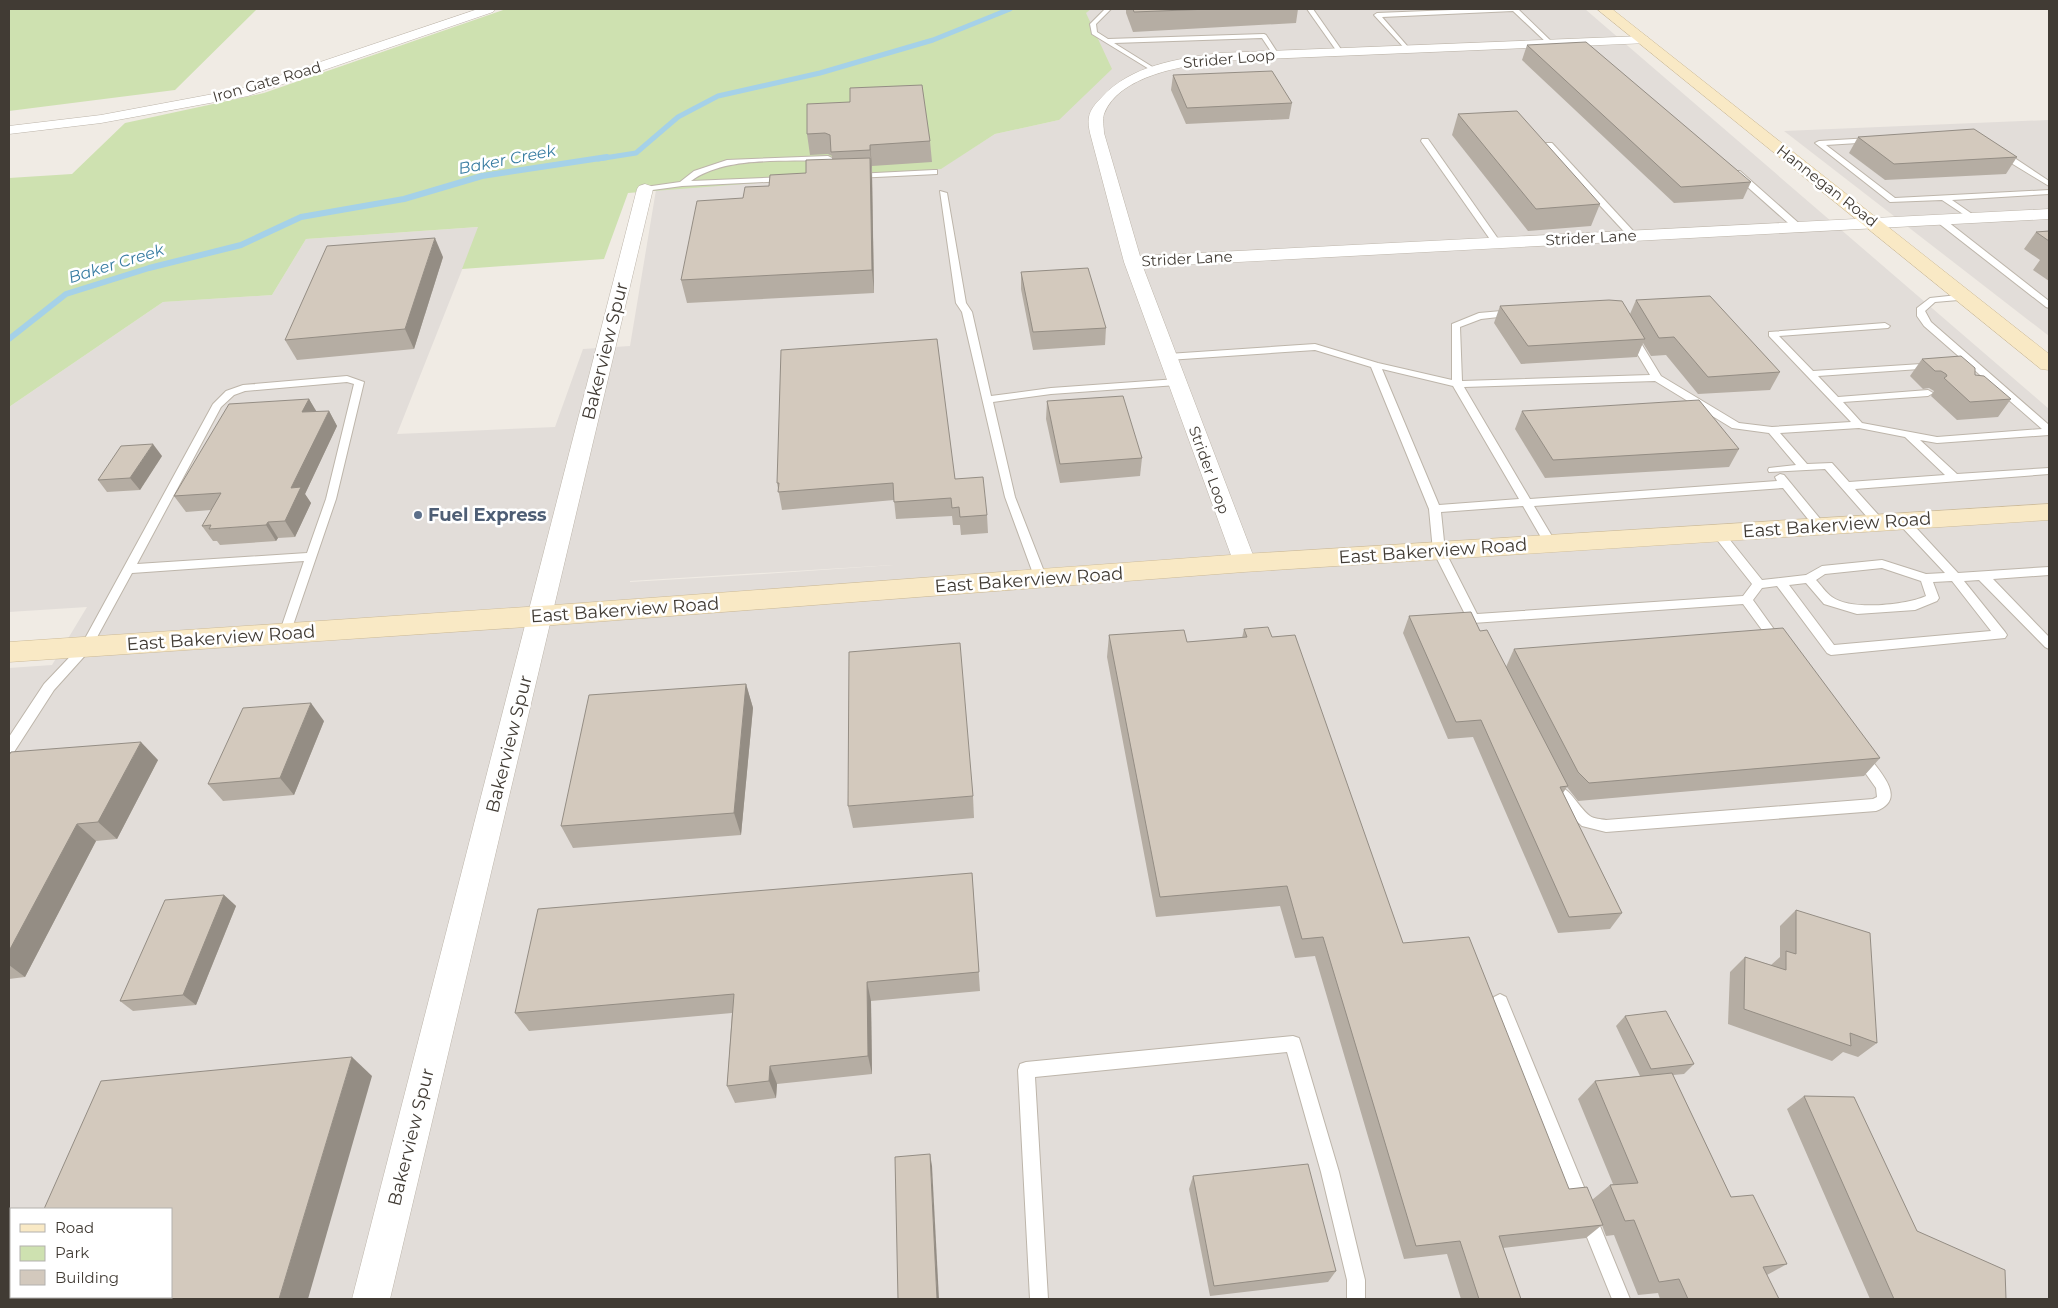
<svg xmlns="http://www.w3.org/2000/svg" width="2058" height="1308" viewBox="0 0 2058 1308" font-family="Montserrat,sans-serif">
<rect width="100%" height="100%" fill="#f0ebe4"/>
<g fill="#e2ddd9" fill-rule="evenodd">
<path d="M1091,9H1585L2049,409V1299H9V668L52,665L87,607L9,612V407L163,302L272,295L306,239L479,227L397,434L555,427L583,349L630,346L656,190L940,169L995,134L1059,120L1085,13ZM893,565L764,574L630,582V581ZM11,1209H171V1297H11Z"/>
<path d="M2049,120V336L1784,131Z"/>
</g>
<g fill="#cee1b0">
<path d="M9,9H278L256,10L175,90L9,111Z"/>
<path d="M506,9H1091L1086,13L1112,69L1059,120L995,134L941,169L628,193L604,259L462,269L478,227L306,239L272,295L163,302L9,407V178L72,174L125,123L264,93Z"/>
</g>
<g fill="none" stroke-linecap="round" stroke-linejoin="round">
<path stroke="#a5d1e8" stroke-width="5" d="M598,159L636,153L678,117L718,96L820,73L933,40L1010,9"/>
<path stroke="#a5d1e8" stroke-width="6" d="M9,339L66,294L149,268L241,245L301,217L404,199L482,176L607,157"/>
<g stroke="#bdb5aa" stroke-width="2">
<g id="service">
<path d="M1105,9H1111L1096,24L1097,32L1108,39L1264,34L1266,35L1279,55L1274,56L1262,38L1114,43L1159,71L1154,72L1092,34L1090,24Z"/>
<path d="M1307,9H1313L1343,52L1342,53H1338Z"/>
<path d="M1478,9H1518L1553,43L1548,44L1513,11L1382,17L1409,48L1410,49L1407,51L1374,15L1377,13Z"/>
<path d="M1871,138L1875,140L1874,142L1826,145L1895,198L2049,190V194L1952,200L1975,216L1976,218L1972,220L1942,200L1890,202L1815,143L1819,141Z"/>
<path d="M1422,139H1428L1501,243L1500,245H1494L1421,141Z"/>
<path d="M1546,143H1552L1636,234V238H1630L1546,147Z"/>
<path d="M1998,151H2004L2049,181V186L1998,155Z"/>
<path d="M828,156L832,158V176L828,178L824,176V160C783,162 725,156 691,181L786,177L790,179L786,181L682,186L645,191L641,189L645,187L680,182L694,171L727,160Z"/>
<path d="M934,170H937V174L856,178L852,176L856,174Z"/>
<path d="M1734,171H1740L1802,226V230H1796L1734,175Z"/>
<path d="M940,191L947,193L966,303L972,312L991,396L1051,388L1177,379L1182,382L1177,385L1051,394L993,402L1015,497L1047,579L1041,583L1035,579L1005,497L962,312L956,303Z"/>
<path d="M1937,218H1943L2049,301V308L2046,307L1937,222Z"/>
<path d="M1967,294L1970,295V299L1935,302L1925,311L1931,322L2049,425V435L1937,443L1920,440L1957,474L2049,468V474L1855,489L1883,520L1885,523L1879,527L1875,526L1825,469L1769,472L1768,470L1769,468L1796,465L1769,433L1732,428L1655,381L1464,387L1530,499L1777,481L1775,477L1780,474L1784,475L1826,526L1824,529H1816L1783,488L1534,506L1556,543L1550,547L1546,546L1523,506L1441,512L1445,551L1477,614L1743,596L1752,584L1714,536L1712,533L1714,530H1722L1762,580L1806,575L1822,566L1882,560L1926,574L1945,573L1899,524L1897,521L1899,518H1907L1958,573L2049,567V575L1993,579L2049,637V649L2045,647L1979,580L1964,581L2005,632L2007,635L2005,638L1831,655L1827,653L1777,586L1762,588L1753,600L1783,642L1781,645H1773L1743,604L1473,623L1469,622L1433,551L1429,509L1371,367L1315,350L1168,360L1163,357L1168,354L1315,344L1378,363L1452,380V324L1479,313L1513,310L1516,311V315L1481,319L1460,327L1462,381L1650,375L1626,335L1631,332L1636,335L1661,376L1739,423L1772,427L1851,422L1769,336V332L1885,323L1890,326L1888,328L1779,336L1813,371L1937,363V367L1934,368L1818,376L1838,397L1928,390L1933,393L1928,396L1843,402L1862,423L1937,437L2042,429L1924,326L1917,316V308L1930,298ZM1382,369L1453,386L1519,499L1439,505ZM1859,428L1905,437L1945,475L1849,482L1832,463L1807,464L1780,433ZM1882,568L1921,581L1926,596C1906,605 1851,611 1832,597C1826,593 1821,585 1816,580L1825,574ZM1952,581L1991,631L1834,645L1789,585L1806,583L1824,604L1857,614L1915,610L1937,601L1939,598L1933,582Z"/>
<path d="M347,376L364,382L336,499L289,637H281L279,634L304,561L132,573L90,650L54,690L14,752L9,753V737L44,684L82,644L213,404L226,391L243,385ZM347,382L354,384L326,499L307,553L137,564L221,407L234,395L245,391Z"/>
<path d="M1861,752L1866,753C1878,770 1909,799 1876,811L1606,832L1582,826L1566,811L1553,791L1555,787C1568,783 1579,809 1590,816C1594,819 1601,819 1606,820L1873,799L1877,797L1876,788L1854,757L1856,753Z"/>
<path d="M1500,994L1506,997L1508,1002L1630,1299H1612L1492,1002L1494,997Z"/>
<path d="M1293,1036L1299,1038L1301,1044L1339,1172L1365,1280V1299H1347V1280L1321,1172L1287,1052L1035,1077L1048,1299H1030L1018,1070L1020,1064L1026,1062Z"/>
</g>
</g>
<g stroke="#bdb5aa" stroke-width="1">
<g id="minor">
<path d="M478,9H495L493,12L248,96L101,123L9,134V126L101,115L240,89Z"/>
<path d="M1643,36L1648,37L1649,40L1648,43L1219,61C1184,66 1119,75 1104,114C1102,120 1104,127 1104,133L1140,256L2049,209V219L1143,267L1256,563L1252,569L1244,571L1236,569L1124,262L1090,133C1089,128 1088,123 1089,117C1090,110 1096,103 1101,98C1131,65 1177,59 1219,53Z"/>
<path d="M645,184L651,186L653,189L390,1299H352L637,189L639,186Z"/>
</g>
</g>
<g stroke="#ccba97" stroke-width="1">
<g id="secondary">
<path d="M1597,9H1612L2049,354V370L2041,369Z"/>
<path d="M2049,504V520L1244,572L541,626L9,662V642L541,606L1244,554Z"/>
</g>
</g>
<use href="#service" fill="#fff" fill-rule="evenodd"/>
<use href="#minor" fill="#fff" fill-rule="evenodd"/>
<use href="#secondary" fill="#f9e9c5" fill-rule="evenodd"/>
</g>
<g fill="#b5ada3">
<path d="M1126,9H1298L1296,23L1133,32L1126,13Z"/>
<path d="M1527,45L1751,182L1743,199L1674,203L1522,60Z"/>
<path d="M1173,75L1292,103L1289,119L1186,124L1171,90Z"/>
<path d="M807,104L930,141L932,162L872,166L874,293L687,303L681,280L743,198L769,186L806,173L832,159V156L828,154L810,155L807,134Z"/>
<path d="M1458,114L1600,204L1591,226L1528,231L1452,135Z"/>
<path d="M1858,137L2017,157L2006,174L1885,180L1849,153Z"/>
<path d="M2049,231V281L2033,270L2040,260L2024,249L2036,232Z"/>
<path d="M443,257L414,349L297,360L285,340Z"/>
<path d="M1021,272L1106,328L1105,345L1033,350L1021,289Z"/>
<path d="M1636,300L1780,372L1770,390L1698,394L1666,355L1651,356L1643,343L1637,357L1521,364L1494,323L1500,306L1630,314Z"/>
<path d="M1922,359L1975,375L2011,399L1998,417L1957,420L1931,396L1934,391L1929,388L1923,389L1910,376Z"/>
<path d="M309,399L316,412L329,411L337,426L305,494L311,503L295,537L278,538L276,541L220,545L217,541H213L202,526L211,510L186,512L174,496Z"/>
<path d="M1047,401L1142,458L1140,476L1060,483L1046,419Z"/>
<path d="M1522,411L1739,449L1729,467L1545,478L1515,429Z"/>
<path d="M162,456L140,490L107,492L98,480Z"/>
<path d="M955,479L987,515L988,533L961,535L960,525H953L952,516L896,519L894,500L782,510L777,483Z"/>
<path d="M1409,616L1480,631L1506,667L1514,649L1880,758L1864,776L1578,801L1567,787L1563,793L1622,913L1610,929L1558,933L1473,737L1448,739L1403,633Z"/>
<path d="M1244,629L1272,637L1403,943L1569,1189L1592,1200L1610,1185L1613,1184L1578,1099L1595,1081L1640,1076L1616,1026L1625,1016L1694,1064L1684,1074L1673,1075L1731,1197L1787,1264L1767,1275L1779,1299H1660L1658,1293L1638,1295L1614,1235L1606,1236L1602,1225L1586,1238L1503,1248L1521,1299H1461L1447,1254L1404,1259L1315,956L1295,958L1280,906L1156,917L1107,657L1109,635L1187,642L1242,638Z"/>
<path d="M746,684L753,708L741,835L573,848L561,826Z"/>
<path d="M324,721L294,795L223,801L208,784Z"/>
<path d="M9,755L158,760L117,839L96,841L25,977L9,979Z"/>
<path d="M973,796L974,818L853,828L848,806Z"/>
<path d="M972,873L980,991L871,1001L872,1074L777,1084L776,1098L735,1103L727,1086L732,1013L529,1031L515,1013Z"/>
<path d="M224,895L236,906L196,1005L133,1011L120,1001Z"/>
<path d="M1796,910L1877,1043L1858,1057L1843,1052L1832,1061L1728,1024L1730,972L1745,957L1771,965L1780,957V926Z"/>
<path d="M1804,1096L1917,1231L2006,1299H1870L1787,1109Z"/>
<path d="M1193,1176L1336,1271L1328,1282L1210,1296L1189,1189Z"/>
</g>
<g fill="#948d84">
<path d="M870,145L872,166V171L870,150Z"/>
<path d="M870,158L872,179L874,293L872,270Z"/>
<path d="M435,238L443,257L414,349L405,329Z"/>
<path d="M309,399L318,414L302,412Z"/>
<path d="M329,411L337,426L305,494L311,503L295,537L285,521L291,488Z"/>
<path d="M153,444L162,456L140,490L130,478Z"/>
<path d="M268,522L278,538L276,541L266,525Z"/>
<path d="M746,684L753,708L741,835L734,813Z"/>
<path d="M311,703L324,721L294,795L280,778Z"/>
<path d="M141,742L158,760L117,839L98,822Z"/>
<path d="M77,824L96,841L25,977L9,965V951Z"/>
<path d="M224,895L236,906L196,1005L183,995Z"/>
<path d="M867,982L871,1001L872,1074L868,1056Z"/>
<path d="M352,1057L372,1076L308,1299H279Z"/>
<path d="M770,1066L777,1084L776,1098L769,1081Z"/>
<path d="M930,1154L932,1166L939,1299H937Z"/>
</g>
<g fill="#d3c9bd" stroke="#948d84">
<path d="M1133,9H1210L1134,12Z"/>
<path d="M1586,42L1751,182L1681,187L1527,45Z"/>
<path d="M1272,71L1292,103L1187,108L1173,75Z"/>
<path d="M922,85L930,141L870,145V150L831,152L830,135L825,133L807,134V104L850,102V88Z"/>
<path d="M1517,111L1600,204L1536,209L1458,114Z"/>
<path d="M1974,129L2017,157L1894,164L1858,137Z"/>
<path d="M870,158L872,270L681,280L697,201L743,198L745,187L769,186L770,175L806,173V160Z"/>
<path d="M2049,231V241L2036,232Z"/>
<path d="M435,238L405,329L285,340L327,246Z"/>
<path d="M1088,268L1106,328L1033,332L1021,272Z"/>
<path d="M1710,296L1780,372L1708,377L1674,337L1659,338L1636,300Z"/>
<path d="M1609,300L1622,301L1645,339L1528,346L1500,306Z"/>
<path d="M937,339L955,479L983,477L987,515L960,517L959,507L952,508L951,498L894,502L893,483L778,492L779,483H777L781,350Z"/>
<path d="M1961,356L1975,368V375L1984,376L2011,399L1970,402L1944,378L1947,376L1946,374L1941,371H1935L1922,359Z"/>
<path d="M1123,396L1142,458L1060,464L1047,401Z"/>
<path d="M309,399L302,412L329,411L291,488L301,487L285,521L268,522L266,525L209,529L211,525L202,526L221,493L174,496L229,404Z"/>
<path d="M1699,400L1739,449L1553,460L1522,411Z"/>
<path d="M153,444L130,478L98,480L121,446Z"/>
<path d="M1471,612L1480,631L1487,630L1568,786L1560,787L1622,913L1569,917L1481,720L1456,722L1409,616Z"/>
<path d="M1268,627L1272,637L1295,635L1403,943L1469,937L1569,1189L1587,1187L1603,1225L1499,1236L1521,1299H1479L1460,1241L1416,1246L1323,937L1302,939L1287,886L1160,897L1109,635L1184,630L1187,642L1247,637L1244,629Z"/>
<path d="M1783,628L1880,758L1589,783L1578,772L1514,649Z"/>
<path d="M960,643L973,796L848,806L849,652Z"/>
<path d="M746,684L734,813L561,826L589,695Z"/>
<path d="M311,703L280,778L208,784L243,708Z"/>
<path d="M141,742L98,822L77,824L9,951V755L11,752Z"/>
<path d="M972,873L979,972L867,982L868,1056L770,1066L769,1081L727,1086L734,994L515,1013L538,909Z"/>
<path d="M224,895L183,995L120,1001L165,900Z"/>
<path d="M1796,910L1870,933L1877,1043L1850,1033L1851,1046L1744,1009L1745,957L1786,970V951L1796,954Z"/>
<path d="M1666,1011L1694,1064L1651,1069L1625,1016Z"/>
<path d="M352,1057L279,1299H9V1290L11,1284V1297H171V1209H44L101,1081Z"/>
<path d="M1672,1073L1731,1197L1753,1195L1787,1264L1763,1267L1779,1299H1688L1679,1279L1659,1282L1634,1220L1625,1221L1610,1185L1638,1183L1595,1081Z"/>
<path d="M1804,1096L1854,1097L1917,1231L2005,1270L2006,1299H1894Z"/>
<path d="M930,1154L937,1299H898L895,1157Z"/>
<path d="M1308,1164L1336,1271L1214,1286L1193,1176Z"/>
</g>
<circle fill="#5c6f8a" stroke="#fff" stroke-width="2" cx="418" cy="515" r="5"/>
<g text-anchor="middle" stroke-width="5" stroke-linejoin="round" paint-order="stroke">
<g font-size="15" fill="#413b34" stroke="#fff">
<text transform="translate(1229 59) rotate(-5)" y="5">Strider Loop</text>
<text transform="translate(267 82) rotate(-16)" y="5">Iron Gate Road</text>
<text transform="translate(1827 186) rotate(38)" y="5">Hannegan Road</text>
<text transform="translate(1591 238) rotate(-3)" y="5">Strider Lane</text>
<text transform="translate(1187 259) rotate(-3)" y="5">Strider Lane</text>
<text transform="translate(1209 470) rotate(70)" y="5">Strider Loop</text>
</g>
<g font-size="16" font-style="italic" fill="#397da2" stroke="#fff">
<text transform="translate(507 159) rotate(-11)" y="6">Baker Creek</text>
<text transform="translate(116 263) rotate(-17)" y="6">Baker Creek</text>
</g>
<g font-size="18" fill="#413b34" stroke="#fff">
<text transform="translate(605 351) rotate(-76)" y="6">Bakerview Spur</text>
<text transform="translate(1837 525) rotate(-4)" y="6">East Bakerview Road</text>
<text transform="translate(1433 551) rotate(-4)" y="6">East Bakerview Road</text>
<text transform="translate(1029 580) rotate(-4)" y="6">East Bakerview Road</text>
<text transform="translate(625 610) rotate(-4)" y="6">East Bakerview Road</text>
<text transform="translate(221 638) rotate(-4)" y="6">East Bakerview Road</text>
<text transform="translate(509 744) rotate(-76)" y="6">Bakerview Spur</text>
<text transform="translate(411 1137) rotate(-76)" y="6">Bakerview Spur</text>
</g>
<g font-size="18" font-weight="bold" fill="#4e5e75" stroke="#fff" text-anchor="start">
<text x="428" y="521">Fuel Express</text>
</g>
</g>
<rect width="2058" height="1308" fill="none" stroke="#413b34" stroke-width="20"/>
<rect x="10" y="1208" width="162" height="90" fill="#ffffff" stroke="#b3b1ae"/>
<rect x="20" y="1224" width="25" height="8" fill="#f9e9c5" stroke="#b3b1ae"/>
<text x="55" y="1233" font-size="15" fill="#413b34">Road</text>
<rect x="20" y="1246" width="25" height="15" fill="#cee1b0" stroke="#b3b1ae"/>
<text x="55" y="1258" font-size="15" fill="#413b34">Park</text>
<rect x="20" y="1270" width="25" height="15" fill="#d3c9bd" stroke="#b3b1ae"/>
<text x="55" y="1283" font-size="15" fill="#413b34">Building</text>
</svg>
